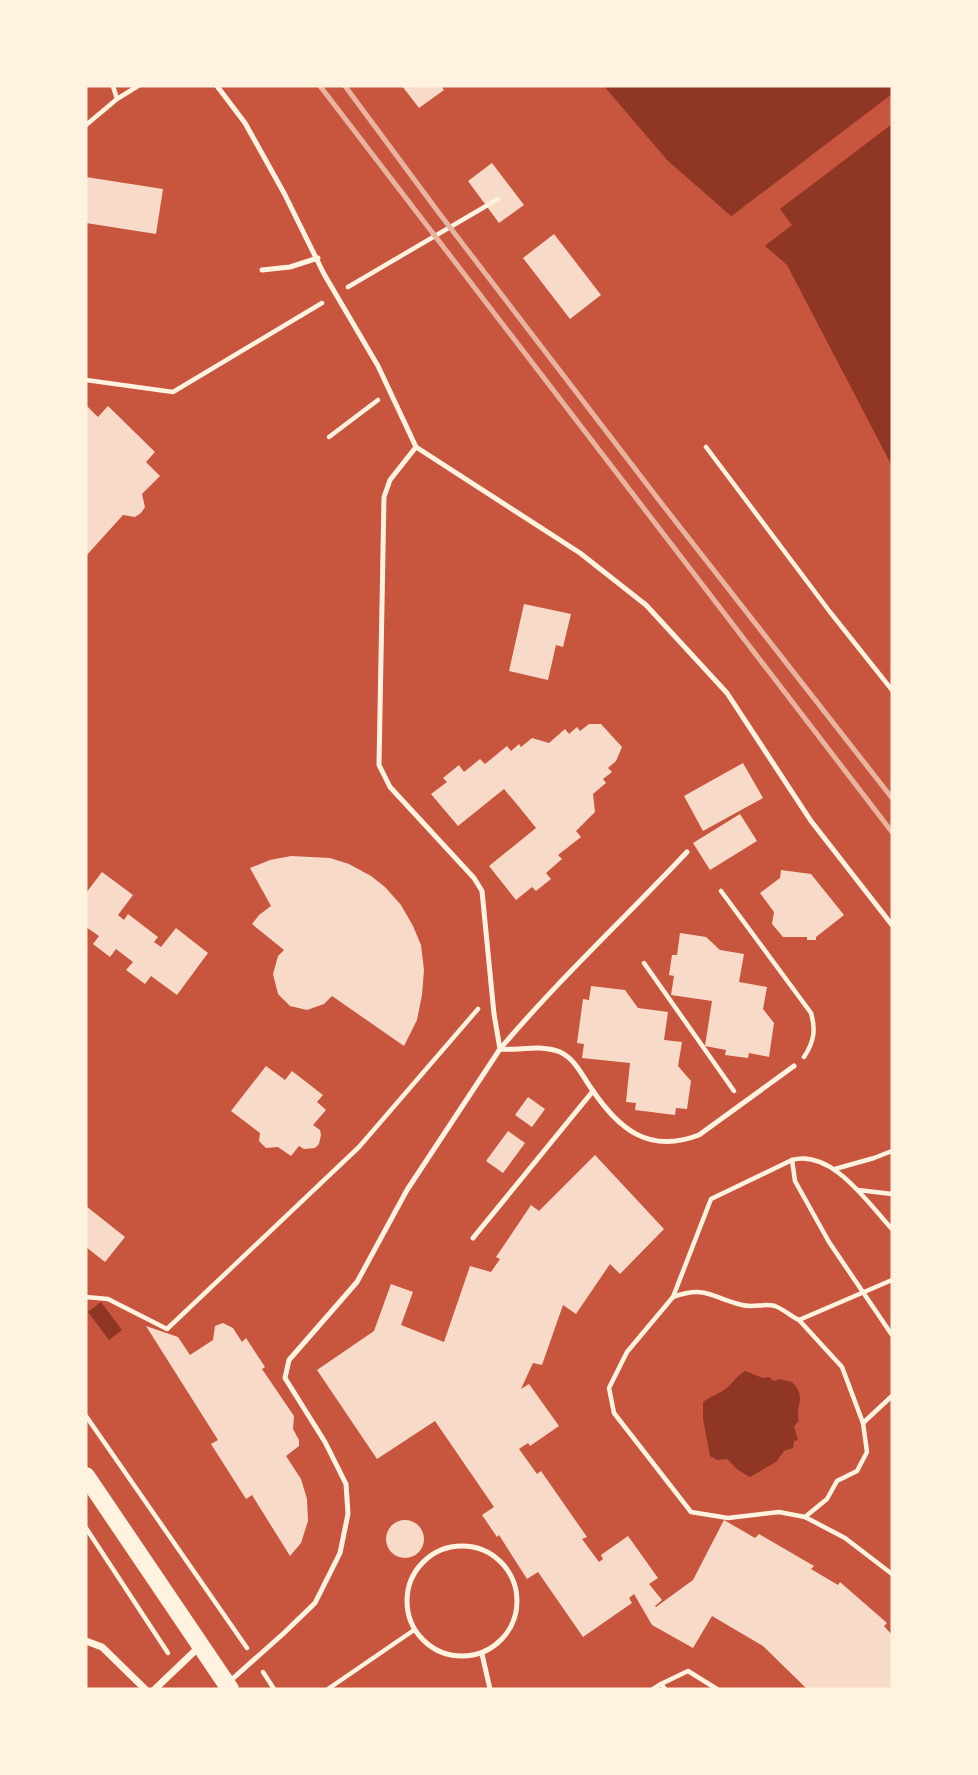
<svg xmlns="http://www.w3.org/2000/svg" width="978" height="1775" viewBox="0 0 978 1775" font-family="Mulish,sans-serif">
<rect width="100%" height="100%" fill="#c8553d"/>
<g fill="#8f3625">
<path d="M604,86H892V466L787,265L667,160Z"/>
<path d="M101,1302L122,1330L109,1340L88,1312Z"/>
<path d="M745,1371L763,1378L769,1377L774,1381L780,1379L792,1382C808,1398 794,1406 799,1421L794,1426L798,1440L794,1441L793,1448L784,1451L776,1462L750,1477L738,1470L727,1459L717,1460L710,1456L703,1419V1402C710,1397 716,1395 724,1390C732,1385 736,1376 745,1371Z"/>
</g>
<path fill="#c8553d" d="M892,94V124L780,209L792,225L762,248L729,218Z"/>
<g fill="#f7dbc8">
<path d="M402,86H441L444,90L419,108Z"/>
<path d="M492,163L524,205L499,223L468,181Z"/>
<path d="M86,177L163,189L156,234L86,223Z"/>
<path d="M554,234L601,295L570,319L523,258Z"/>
<path d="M86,405L98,417L108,406L155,452L146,462L160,476L142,494L145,507L141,513L135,517L123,515L86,556Z"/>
<path d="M524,604L571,614L563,647L556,645L548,680L509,671Z"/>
<path d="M589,724H601L622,747L616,761L608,768L612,772L603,779L606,783L593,794L595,812L576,831L581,837L558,855L562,859L546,873L551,879L536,891L532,887L516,900L489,866L536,828L520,808L504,789L458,826L431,794L447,782L443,778L459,765L464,772L480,759L485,764L507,746L511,751L519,744L521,747L532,738L549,743L565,729L569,734L577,727L580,731Z"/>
<path d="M743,763L763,798L703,831L684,796Z"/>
<path d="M740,814L757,841L710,870L693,843Z"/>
<path d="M291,856L330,858L349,864L371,876L385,887L401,905L413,926L421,945L424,970L422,995L417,1020L404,1046L332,996L324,1004L307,1010L290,1006L278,994L273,974L278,956L284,950L252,924L259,915L271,906L250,868L270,860Z"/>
<path d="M781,870L811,874L844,915L816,937V940H807V937H783L772,924L774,912L760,893L780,878Z"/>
<path d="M102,872L133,895L118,915L124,920L128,914L158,937L154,942L161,947L176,928L208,953L177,995L151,976L145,984L126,970L133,962L116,949L110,957L93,944L99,936L86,927V893Z"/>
<path d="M680,933L706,937L720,950L744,954L739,982L767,987L763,1009L774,1023L769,1057L749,1053L748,1058L725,1055L726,1050L705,1046L712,1001L671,995L674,976L669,975L672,955H677Z"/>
<path d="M591,986L625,990L638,1008L668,1012L664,1040L682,1042L678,1066L691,1081L687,1109L676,1108L675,1115L635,1110L636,1103L626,1102L630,1063L582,1058L584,1044L577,1043L583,999L589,1000Z"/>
<path d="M266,1066L285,1080L292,1071L323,1095L317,1102L326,1110L313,1125L320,1130L321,1135L319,1144L315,1148L304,1149L299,1146L291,1156L278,1147L266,1148L259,1141L260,1133L231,1111Z"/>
<path d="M528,1097L545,1109L532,1127L515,1115Z"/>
<path d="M508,1131L525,1143L503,1173L486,1161Z"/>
<path d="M595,1155L664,1229L620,1274L610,1264L576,1314L563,1305L542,1365L533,1363L521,1389L529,1384L559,1426L530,1446L528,1443L519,1449L537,1474L541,1471L587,1537L582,1539L599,1562L603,1559L601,1555L628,1536L658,1578L649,1584L662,1600L655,1606L656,1607L693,1580L724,1520L755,1538L759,1534L814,1566L811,1569L838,1585L840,1582L887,1623L884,1626L892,1635V1689H807L763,1646L712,1616L693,1648L652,1625L634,1594L629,1598L632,1603L583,1637L538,1572L527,1579L499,1535L497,1537L482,1515L494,1507L435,1421L377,1459L317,1370L374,1331L391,1284L413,1292L401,1325L444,1342L470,1266L491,1272L500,1259L496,1257L531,1205L539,1211Z"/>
<path d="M86,1206L125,1237L105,1262L86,1247Z"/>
<path d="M223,1323L233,1328L242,1342L246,1338L265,1367L262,1369L294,1416L293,1429L299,1440V1446L286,1456L301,1479L307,1499L308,1521L301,1543L290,1556L252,1495L246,1499L211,1444L218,1440L146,1326L178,1337L190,1355L213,1340L215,1326Z"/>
<circle cx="405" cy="1539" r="19"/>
</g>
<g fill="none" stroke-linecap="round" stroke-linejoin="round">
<g stroke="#fff3e0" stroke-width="4.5">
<path d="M117,99L138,86"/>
<path d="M86,125L117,99L113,86"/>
<path d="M348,287L498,199"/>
<path d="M86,380L173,392L322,303"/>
<path d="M329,437L378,400"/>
<path d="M706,447L830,612L892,690"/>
<path d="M721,891L811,1013C816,1030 814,1042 804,1057"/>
<path d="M644,963L734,1091"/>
<path d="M792,1160L711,1199L673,1297L627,1352L609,1388L614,1413L691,1512L728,1518L779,1512L805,1517L845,1538L892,1574"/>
<path d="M835,1169L874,1158L892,1151"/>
<path d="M858,1190L892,1194"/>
<path d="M892,1229C868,1203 832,1149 792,1160L795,1181L829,1242L892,1335"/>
<path d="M86,1297L108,1299L167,1329L359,1147L478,1009"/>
<path d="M673,1297C707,1285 712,1298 742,1305C753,1308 765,1303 775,1306C783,1309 791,1316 799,1320L892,1280"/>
<path d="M799,1320L842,1367L863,1423"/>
<path d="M86,1416L247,1648"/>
<path d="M805,1517L827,1499L837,1481L857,1471L867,1452L863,1423L892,1396"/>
<path d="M86,1528L168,1653"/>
<path d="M263,1672L274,1689"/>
<path d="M661,1684L688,1671L717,1689"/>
<path d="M328,1689L414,1630"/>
<path d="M653,1689L661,1684L665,1689"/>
</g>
<g stroke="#fff3e0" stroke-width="5">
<path d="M217,86L245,123L284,193L324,274L378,366L416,447L580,553L646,605L727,693L811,821L892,925"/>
<path d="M262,270L290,267L318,258"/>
<path d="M416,447L390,480L384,497L379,765L390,787L474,878L482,891L494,1014L500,1049"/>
<path d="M500,1049C559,979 625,918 687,852"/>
<path d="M473,1238L593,1091"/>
<circle cx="462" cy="1601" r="55"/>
<path d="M482,1654L490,1689"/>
<path d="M229,1682L284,1633L315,1603L340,1553L348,1514L346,1484L325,1442L285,1378L289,1360L357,1282L407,1190L500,1049C519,1051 542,1044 560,1052C575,1059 582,1075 591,1088C619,1130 649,1154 699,1135L794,1066"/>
</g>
<g stroke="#fff3e0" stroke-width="7">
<path d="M86,1641L102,1647L145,1689"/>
<path d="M155,1689L200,1646"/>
</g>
<path stroke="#fff3e0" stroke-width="18" d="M86,1476L230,1689"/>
<g stroke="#e9b49f" stroke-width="5">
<path d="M320,86L892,832"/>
<path d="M345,86L439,213L662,504L892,798"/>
</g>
</g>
<rect width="978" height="1775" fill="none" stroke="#fff3e0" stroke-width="175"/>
</svg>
